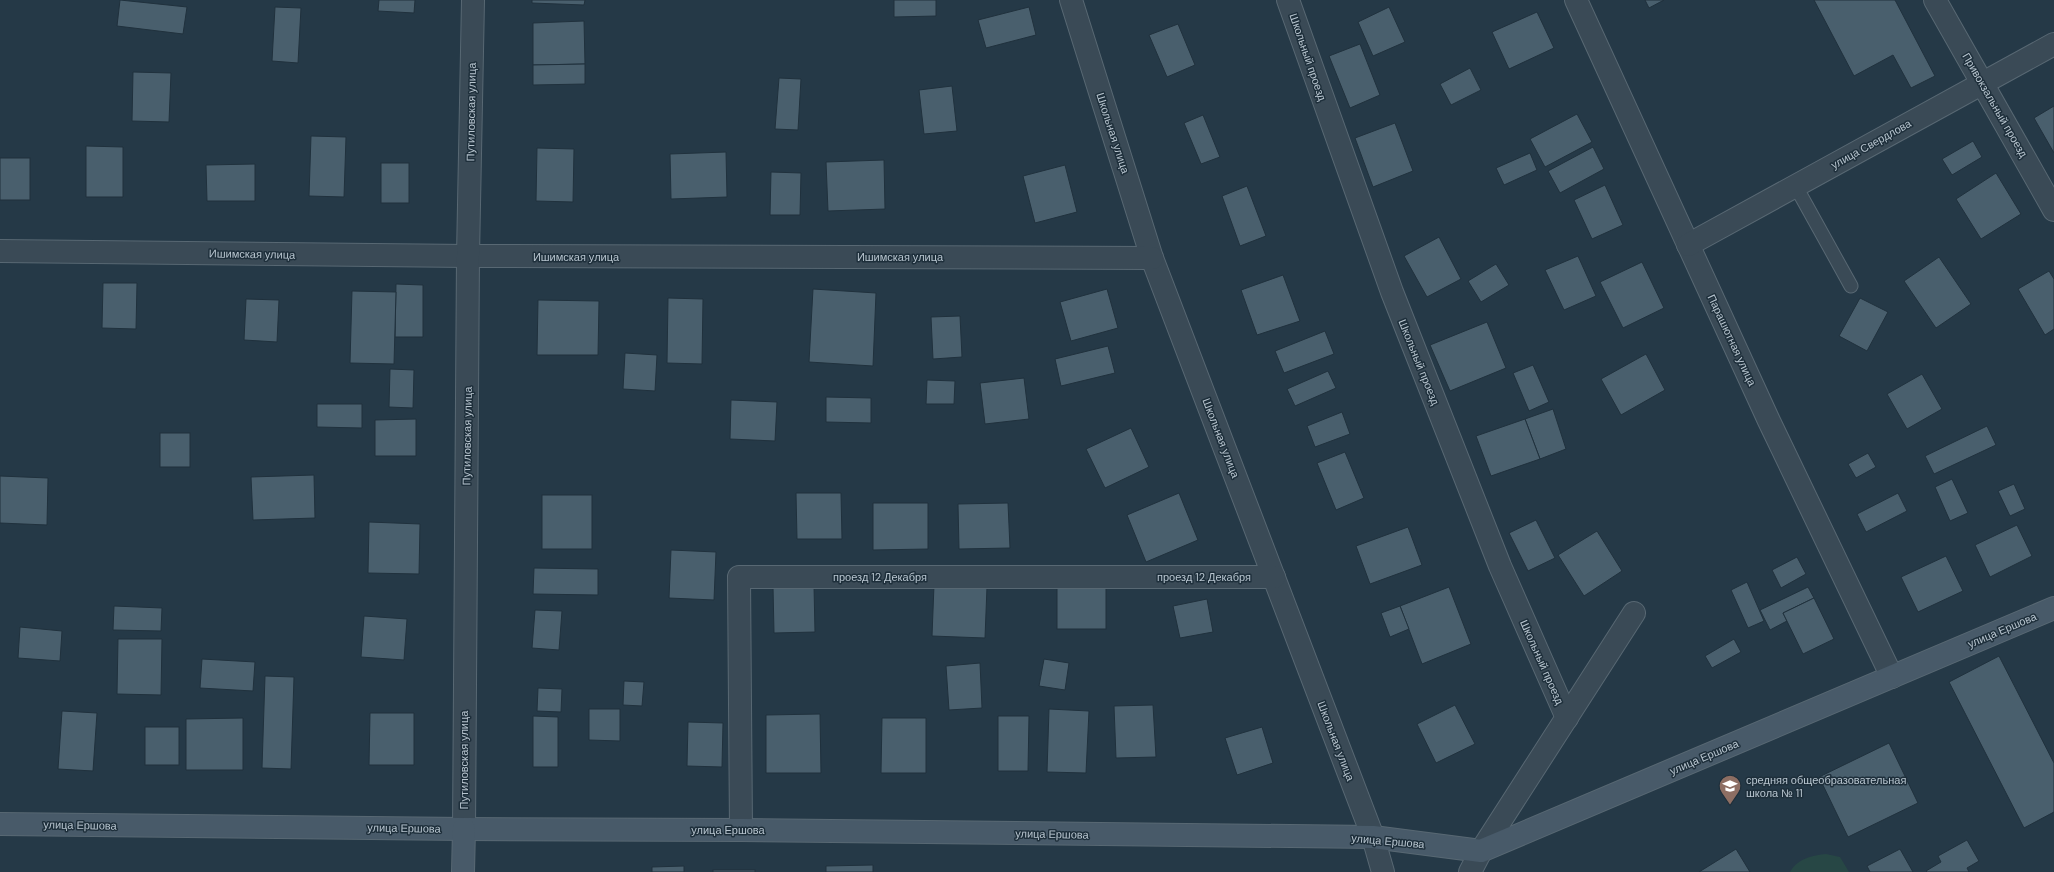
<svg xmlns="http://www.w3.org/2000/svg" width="2054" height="872" viewBox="0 0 2054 872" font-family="'DM Sans',sans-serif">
<rect width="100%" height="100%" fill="#253947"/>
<path fill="#274745" d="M1826,854L1840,857L1849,872H1790C1797,859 1813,855 1826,854Z"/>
<g fill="#495f6d" stroke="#20313d">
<path d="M120,0L187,7L183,34L117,26Z"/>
<path d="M379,0H415L414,13L378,11Z"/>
<path d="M532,0H585L584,5L532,3Z"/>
<path d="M894,0H936V16L894,17Z"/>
<path d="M1645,0H1664L1649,8Z"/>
<path d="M1814,0H1895L1935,76L1911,88L1893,55L1854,76Z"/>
<path d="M275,7L301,8L298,63L272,61Z"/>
<path d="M1029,7L1036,35L986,48L978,20Z"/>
<path d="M1389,7L1405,42L1373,56L1358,22Z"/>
<path d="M1537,12L1554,48L1509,69L1492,32Z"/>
<path d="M584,21L585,64L533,65V23Z"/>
<path d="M1178,24L1195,65L1167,77L1149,35Z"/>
<path d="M1360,44L1380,95L1350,108L1329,56Z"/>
<path d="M585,64V84L533,85V65Z"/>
<path d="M1470,68L1481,90L1451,105L1440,84Z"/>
<path d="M133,72L171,73L169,122L132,121Z"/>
<path d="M779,78L801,79L798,130L775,129Z"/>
<path d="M952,86L957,131L924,134L919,90Z"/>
<path d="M2054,106V153L2034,118Z"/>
<path d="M1577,114L1592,142L1545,167L1530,139Z"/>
<path d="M1203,115L1220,157L1201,164L1184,123Z"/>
<path d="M1395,123L1413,171L1373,187L1355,138Z"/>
<path d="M311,136L346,137L344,197L309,196Z"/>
<path d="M1973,141L1982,157L1952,175L1942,159Z"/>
<path d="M86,146L123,147V197H86Z"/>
<path d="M1593,147L1604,169L1560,193L1548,171Z"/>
<path d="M537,148L574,149L573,202L536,201Z"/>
<path d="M726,152L727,197L671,199L670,154Z"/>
<path d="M1530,153L1537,170L1504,185L1496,168Z"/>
<rect x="0" y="158" width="30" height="42"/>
<path d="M884,160L885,209L828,211L826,162Z"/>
<rect x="381" y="163" width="28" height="40"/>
<path d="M255,164V201H207L206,165Z"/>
<path d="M1065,165L1077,212L1035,223L1023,176Z"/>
<path d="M771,172L801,173L800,215H770Z"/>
<path d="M1996,173L2021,214L1981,239L1956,199Z"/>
<path d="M1605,185L1623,225L1592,239L1574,200Z"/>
<path d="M1247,186L1266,236L1240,246L1222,196Z"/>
<path d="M1439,237L1461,279L1427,297L1404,256Z"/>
<path d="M1578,256L1596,296L1564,310L1545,270Z"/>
<path d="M1939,257L1971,304L1936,328L1904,281Z"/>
<path d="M1642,262L1664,308L1623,328L1600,282Z"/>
<path d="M1496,264L1509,285L1481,302L1468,281Z"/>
<path d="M2049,271L2054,279V329L2045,335L2018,289Z"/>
<path d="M1283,275L1300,321L1257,335L1241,290Z"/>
<path d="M103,283H137L136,329L102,328Z"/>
<path d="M396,284L423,285V337H395Z"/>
<path d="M813,289L876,293L873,366L809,362Z"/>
<path d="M1107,289L1118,328L1071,341L1060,302Z"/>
<path d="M352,291L396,292L394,364L350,363Z"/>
<path d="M668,298L703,299L702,364L667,363Z"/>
<path d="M1860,298L1888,312L1867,351L1839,336Z"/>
<path d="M246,299L279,300L277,342L244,340Z"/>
<path d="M538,300L599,301L598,355H537Z"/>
<path d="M960,316L962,357L933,359L931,317Z"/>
<path d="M1487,322L1506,368L1450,391L1430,345Z"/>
<path d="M1325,331L1334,354L1284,373L1275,351Z"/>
<path d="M1108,346L1115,373L1061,386L1055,359Z"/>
<path d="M625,353L657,355L655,391L623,389Z"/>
<path d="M1646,354L1665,390L1621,415L1601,379Z"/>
<path d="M1533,365L1549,402L1529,411L1513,373Z"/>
<path d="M390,369L414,370L413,408L389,407Z"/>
<path d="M1328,371L1336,388L1295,406L1287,389Z"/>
<path d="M1922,374L1942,409L1907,429L1887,394Z"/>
<path d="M1024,378L1029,419L985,424L980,383Z"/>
<path d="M927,380L955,381L954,404H926Z"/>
<path d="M826,397L871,398V423L826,422Z"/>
<path d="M731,400L777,402L775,441L730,439Z"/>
<path d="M317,404H362V428L317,427Z"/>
<path d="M1553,409L1566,449L1540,459L1525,419Z"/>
<path d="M1342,412L1350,434L1315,447L1307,426Z"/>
<path d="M416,419V456H375V420Z"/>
<path d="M1525,419L1540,459L1491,476L1476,436Z"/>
<path d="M1987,426L1996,445L1934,474L1925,456Z"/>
<path d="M1131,428L1149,467L1105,488L1086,449Z"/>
<rect x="160" y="433" width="30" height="34"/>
<path d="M1345,452L1364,498L1336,510L1317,463Z"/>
<path d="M1868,453L1876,467L1856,478L1848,464Z"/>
<path d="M314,475L315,518L253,520L251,477Z"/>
<path d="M0,476L48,478L47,525L0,523Z"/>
<path d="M1952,479L1968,513L1950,521L1935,487Z"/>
<path d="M2014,484L2025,509L2010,516L1998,491Z"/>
<path d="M796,493H841L842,539H797Z"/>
<path d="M1179,493L1198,540L1146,562L1127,515Z"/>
<path d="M1898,493L1907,511L1866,532L1857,514Z"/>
<rect x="542" y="495" width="50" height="54"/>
<path d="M873,503H928V549L873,550Z"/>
<path d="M1008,503L1010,548L959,549L958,504Z"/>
<path d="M1536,520L1555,558L1528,571L1509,533Z"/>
<path d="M369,522L420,524L419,574L368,573Z"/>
<path d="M2017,525L2032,556L1990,577L1975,545Z"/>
<path d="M1408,527L1422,565L1370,584L1356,546Z"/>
<path d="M1597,531L1622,571L1584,596L1558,555Z"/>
<path d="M671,550L716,552L714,600L669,598Z"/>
<path d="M1946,556L1963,591L1918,612L1901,577Z"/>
<path d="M1797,557L1806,574L1781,588L1772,570Z"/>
<path d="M534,568L598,569V595L533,594Z"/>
<path d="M1747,582L1764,621L1748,628L1731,590Z"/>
<path d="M934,585L987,587L985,638L932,636Z"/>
<path d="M814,586L815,632L774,633L773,587Z"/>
<rect x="1057" y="587" width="49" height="42"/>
<path d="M1449,587L1471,644L1422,664L1400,606Z"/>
<path d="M1808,587L1814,598L1783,613L1787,621L1770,630L1760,610Z"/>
<path d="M1814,598L1834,639L1803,654L1783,613Z"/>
<path d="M1207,599L1213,632L1180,638L1173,606Z"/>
<path d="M114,606L162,608L161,631L113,630Z"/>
<path d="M1400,606L1409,629L1390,637L1381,613Z"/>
<path d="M535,610L562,611L559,650L532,648Z"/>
<path d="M364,616L407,619L404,660L361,657Z"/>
<path d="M20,627L62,631L60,661L18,658Z"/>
<path d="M118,639H162L161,695L117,694Z"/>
<path d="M1734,639L1741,652L1712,668L1705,656Z"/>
<path d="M1999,656L2054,763V812L2024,828L1949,682Z"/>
<path d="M202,659L255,662L253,691L200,688Z"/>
<path d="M1044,659L1069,663L1065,690L1039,686Z"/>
<path d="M980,663L982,708L949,710L946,666Z"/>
<path d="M265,676L294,677L291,769L262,768Z"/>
<path d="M624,681L644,682L642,706L623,705Z"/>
<path d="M538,688L562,689L561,712L537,711Z"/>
<path d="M1153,705L1156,757L1116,758L1114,706Z"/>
<path d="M1455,705L1475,744L1436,763L1417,724Z"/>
<path d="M589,709H620V741L589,740Z"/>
<path d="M1049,709L1089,711L1086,773L1047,772Z"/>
<path d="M62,711L97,713L93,771L58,769Z"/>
<path d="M370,713H414V765H369Z"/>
<path d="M820,714L821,773H766V715Z"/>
<path d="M533,716L558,717V767H533Z"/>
<path d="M998,716H1029L1028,771H998Z"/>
<path d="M243,718V770H186V719Z"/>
<path d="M882,718H926V773H881Z"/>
<path d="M688,722L723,723L722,767L687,766Z"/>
<rect x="145" y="727" width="34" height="38"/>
<path d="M1262,727L1273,763L1237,775L1225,738Z"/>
<path d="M1889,743L1918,803L1848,837L1819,777Z"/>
<path d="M1967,840L1979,861L1967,868L1969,872H1927L1926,871L1941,862L1938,856Z"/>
<path d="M1736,849L1750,872H1699Z"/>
<path d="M1900,849L1913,872H1870L1867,866Z"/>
<path d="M873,865V872H826V866Z"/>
<path d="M684,866V872H652V867Z"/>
<rect x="713" y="870" width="42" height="2"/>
</g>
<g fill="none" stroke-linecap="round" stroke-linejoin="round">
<g stroke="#586873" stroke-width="15">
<path id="lane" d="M1795,185L1851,286"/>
</g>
<g stroke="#586873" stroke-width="24">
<g id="street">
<path d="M1071,0L1152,258L1373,837L1383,872"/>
<path d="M1288,0L1392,292L1500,566L1567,718"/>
<path d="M1576,0L1769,421L1892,677"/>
<path d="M1935,0L2054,210"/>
<path d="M1688,245L2054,44"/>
<path d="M0,251L468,256L1152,258"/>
<path d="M464,829L468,256L473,0"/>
<path d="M741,830L739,577H1274"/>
<path d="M1470,872L1481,851L1634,613"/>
</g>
</g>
<g stroke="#586873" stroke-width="24">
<g id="secondary">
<path d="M0,824L464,829L741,830L1373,837L1481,851L2054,608"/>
<path d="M463,872L464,829"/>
</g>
</g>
<use href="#lane" stroke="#3a4a56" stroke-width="13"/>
<use href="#street" stroke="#3a4a56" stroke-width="22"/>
<use href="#secondary" stroke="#485a69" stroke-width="22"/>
</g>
<defs>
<g id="school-pin" transform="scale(1.15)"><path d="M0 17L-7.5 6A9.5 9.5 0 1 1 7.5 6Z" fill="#8d6e63" stroke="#1e2f3b"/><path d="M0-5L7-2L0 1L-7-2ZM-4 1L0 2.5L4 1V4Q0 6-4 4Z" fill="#fff"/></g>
</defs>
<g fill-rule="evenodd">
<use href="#school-pin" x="1730" y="786"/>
</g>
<g text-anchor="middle" stroke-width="3" stroke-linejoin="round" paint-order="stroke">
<g font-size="11" fill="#b8c5cf" stroke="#1e2f3b">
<text transform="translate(1308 57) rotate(71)" y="4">Школьный проезд</text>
<text transform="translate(1995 105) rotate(60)" y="4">Привокзальный проезд</text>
<text transform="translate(471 112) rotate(-89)" y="4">Путиловская улица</text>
<text transform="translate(1113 133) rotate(72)" y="4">Школьная улица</text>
<text transform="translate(1871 144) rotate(-29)" y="4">улица Свердлова</text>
<text transform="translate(252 254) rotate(1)" y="4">Ишимская улица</text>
<text x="576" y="261">Ишимская улица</text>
<text x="900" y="261">Ишимская улица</text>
<text transform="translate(1732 340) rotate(65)" y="4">Парашютная улица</text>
<text transform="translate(1419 362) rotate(68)" y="4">Школьный проезд</text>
<text transform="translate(467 436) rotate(-89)" y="4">Путиловская улица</text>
<text transform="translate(1221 438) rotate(69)" y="4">Школьная улица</text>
<text x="880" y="581">проезд 12 Декабря</text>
<text x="1204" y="581">проезд 12 Декабря</text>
<text transform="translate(2002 630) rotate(-23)" y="4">улица Ершова</text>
<text transform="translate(1542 662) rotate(66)" y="4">Школьный проезд</text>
<text transform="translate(1336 741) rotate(69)" y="4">Школьная улица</text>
<text transform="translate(1704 757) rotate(-23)" y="4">улица Ершова</text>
<text transform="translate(464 760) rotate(-90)" y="4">Путиловская улица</text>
<text transform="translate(80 825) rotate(1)" y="4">улица Ершова</text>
<text transform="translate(404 828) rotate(1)" y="4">улица Ершова</text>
<text x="728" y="834">улица Ершова</text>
<text transform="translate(1052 834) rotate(1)" y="4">улица Ершова</text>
<text transform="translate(1388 841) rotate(5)" y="4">улица Ершова</text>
</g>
<g font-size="11" fill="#b8c5cf" stroke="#1e2f3b" text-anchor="start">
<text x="1746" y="784">средняя общеобразовательная<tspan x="1746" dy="13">школа № 11</tspan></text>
</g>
</g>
</svg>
